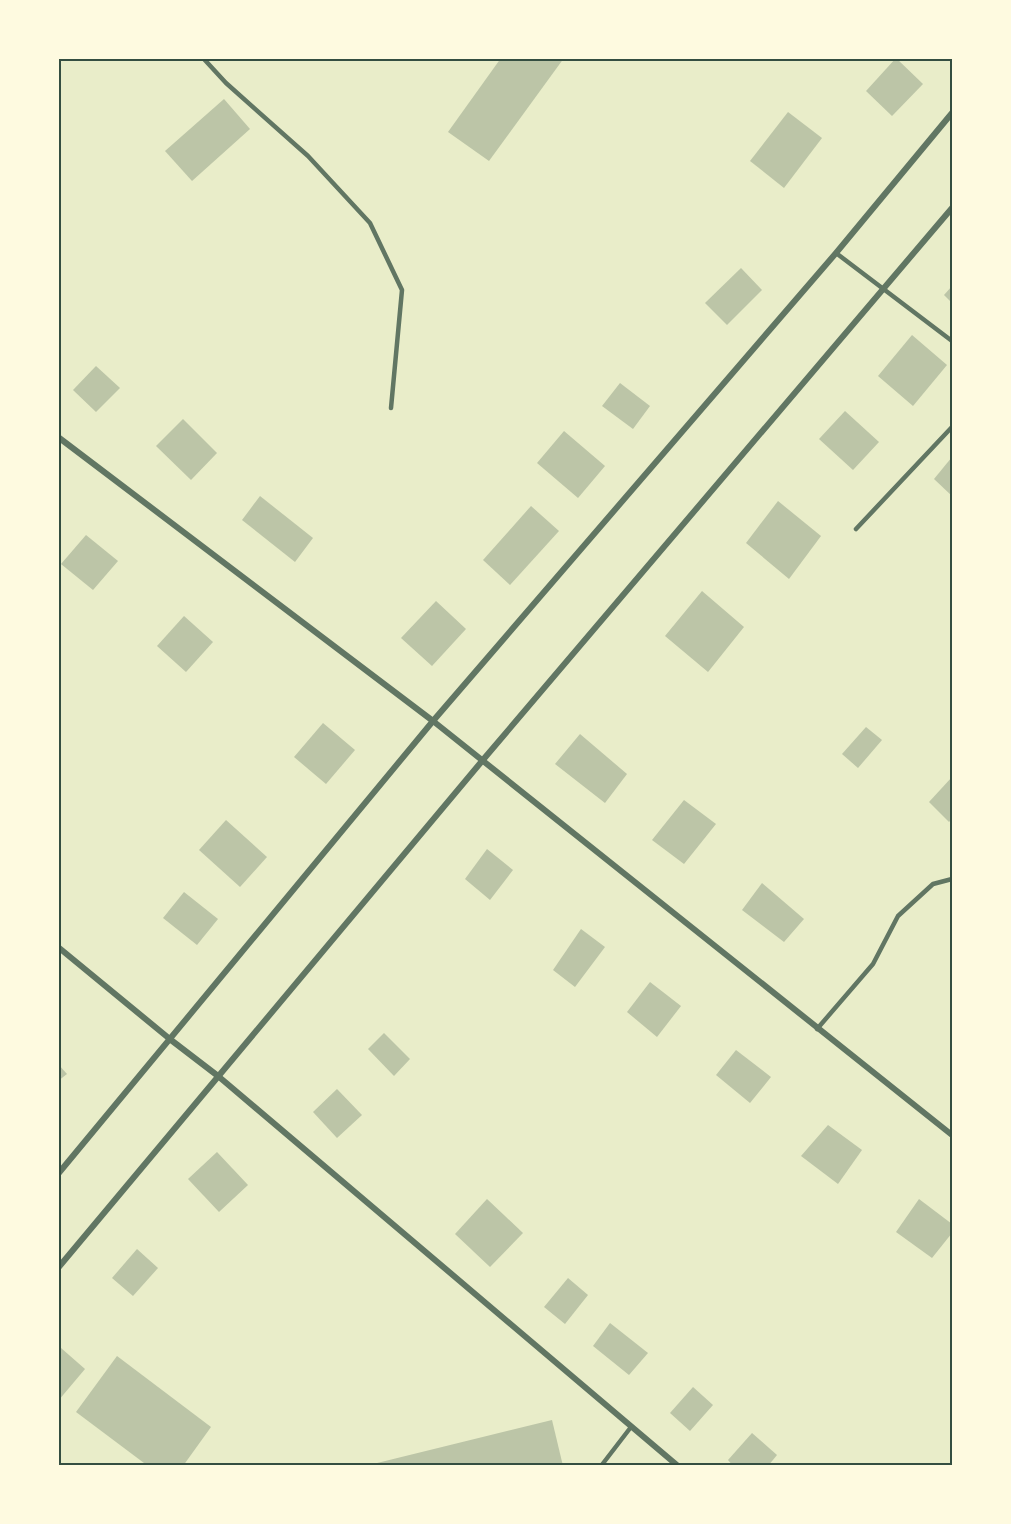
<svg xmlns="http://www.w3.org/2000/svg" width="1011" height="1524" viewBox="0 0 1011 1524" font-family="Lato,sans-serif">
<rect width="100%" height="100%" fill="#e9edc9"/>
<g fill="#bcc5a7">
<path d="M501,58H564L489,161L448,132Z"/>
<path d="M896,58L923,84L892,116L866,91Z"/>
<path d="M224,99L250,129L192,181L165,151Z"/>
<path d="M788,112L822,138L784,188L750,161Z"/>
<path d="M741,268L762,290L727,325L705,303Z"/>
<path d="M952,286V303L944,295Z"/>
<path d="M912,335L947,365L913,406L878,376Z"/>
<path d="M96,366L120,388L96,412L73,390Z"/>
<path d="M620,383L650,406L633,429L602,406Z"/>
<path d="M845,411L879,442L853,470L819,439Z"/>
<path d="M183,419L217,453L191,480L156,446Z"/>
<path d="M564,431L605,466L578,498L537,463Z"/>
<path d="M952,457V496L934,479Z"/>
<path d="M260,496L313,538L295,562L242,520Z"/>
<path d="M778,501L821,536L789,579L746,543Z"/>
<path d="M531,506L559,531L510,585L483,560Z"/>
<path d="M86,535L118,561L93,590L61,564Z"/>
<path d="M702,591L744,627L708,672L665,636Z"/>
<path d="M436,601L466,629L432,666L401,638Z"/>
<path d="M184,616L213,642L186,672L157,646Z"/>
<path d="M323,723L355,750L326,784L294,757Z"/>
<path d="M866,727L882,740L858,768L842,754Z"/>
<path d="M580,734L627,774L605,803L555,764Z"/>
<path d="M952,777V819L949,822L929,802Z"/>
<path d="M684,800L716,824L684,864L652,840Z"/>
<path d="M226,820L267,857L240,887L199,850Z"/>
<path d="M487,849L513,870L490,900L465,879Z"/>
<path d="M762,883L804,919L784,942L742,910Z"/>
<path d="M184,892L218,919L197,945L163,918Z"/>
<path d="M581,929L605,947L575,987L553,970Z"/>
<path d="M650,982L681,1006L657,1037L627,1012Z"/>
<path d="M384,1033L410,1059L394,1076L368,1049Z"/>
<path d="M736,1050L771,1077L750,1103L716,1075Z"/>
<path d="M58,1064L67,1074L58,1081Z"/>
<path d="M337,1089L362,1115L337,1138L313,1112Z"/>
<path d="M828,1125L862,1150L838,1184L801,1156Z"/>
<path d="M217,1152L248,1185L219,1212L188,1179Z"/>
<path d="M487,1199L523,1233L490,1267L455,1234Z"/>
<path d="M919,1199L952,1224V1233L932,1258L896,1232Z"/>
<path d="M137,1249L158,1268L133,1296L112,1278Z"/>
<path d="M568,1278L588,1295L565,1324L544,1307Z"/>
<path d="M610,1323L648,1353L629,1375L593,1346Z"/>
<path d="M61,1348L85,1369L58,1401V1351Z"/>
<path d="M117,1356L211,1427L183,1466H148L76,1412Z"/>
<path d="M693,1387L713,1405L690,1431L670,1413Z"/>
<path d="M552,1420L563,1466H369V1465Z"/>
<path d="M752,1433L777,1455L768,1466H733L728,1460Z"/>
</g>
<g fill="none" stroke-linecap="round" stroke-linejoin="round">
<g stroke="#617663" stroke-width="4.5">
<path d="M203,58L226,83L308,156L370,223L402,290L391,408"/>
<path d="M836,253L952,341"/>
<path d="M856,529L952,427"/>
<path d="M817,1029L873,964L898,916L933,884L952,879"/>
<path d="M601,1466L631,1427"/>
</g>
<g stroke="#617663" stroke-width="6">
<path d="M58,437L433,721L952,1135"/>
<path d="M58,947L171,1040L218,1076L678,1466"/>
<path d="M58,1174L433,721L836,253L952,113"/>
<path d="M58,1268L482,761L952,208"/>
</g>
</g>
<rect width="1011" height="1524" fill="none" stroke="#fefae0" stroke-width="120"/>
<rect x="60" y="60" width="891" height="1404" fill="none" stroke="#344e41" stroke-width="2"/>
</svg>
